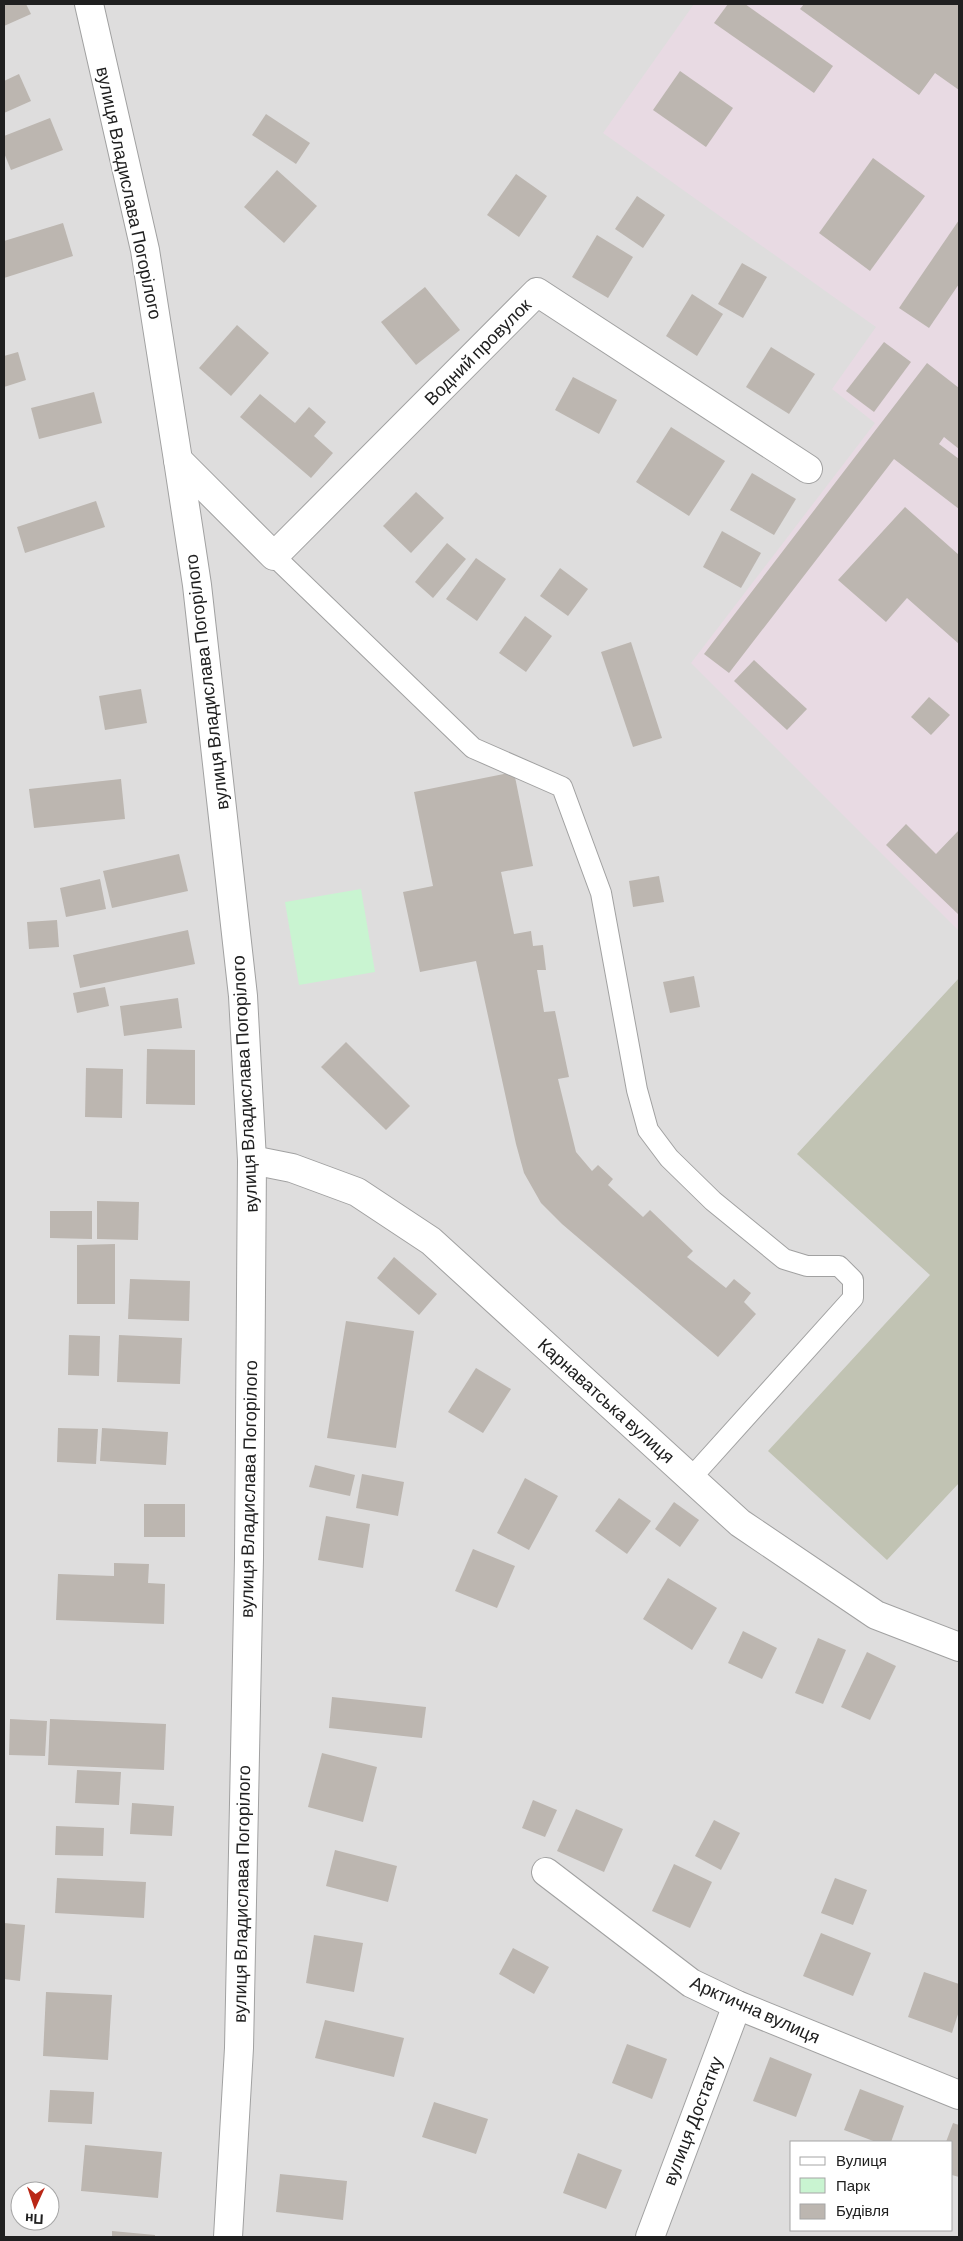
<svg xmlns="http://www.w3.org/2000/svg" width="963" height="2241" viewBox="0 0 963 2241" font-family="Barlow,sans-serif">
<rect width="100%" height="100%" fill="#efede7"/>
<path fill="#dedddd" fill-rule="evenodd" d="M4,4H959V2237H4ZM792,2142H952V2230H792ZM20,2191H50V2221H20Z"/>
<path fill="#e8dae3" d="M694,4H959V931L691,663L875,423L832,389L876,327L603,133Z"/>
<path fill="#c1c3b3" d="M959,978V1483L887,1560L768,1451L930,1275L797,1154Z"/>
<path fill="#c9f4d1" d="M361,889L375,972L299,985L285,902Z"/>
<g fill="#bcb6b0">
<path d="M4,4H26L31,14L4,26Z"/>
<path d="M728,4H745L833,66L814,93L714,23Z"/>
<path d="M804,4H959V90L935,73L919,95L800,9Z"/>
<path d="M680,71L733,108L706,147L653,110Z"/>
<path d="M19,74L31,101L4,113V81Z"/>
<path d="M266,114L310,143L296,164L252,135Z"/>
<path d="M50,118L63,150L11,170L4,153V136Z"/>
<path d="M873,158L925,196L870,271L819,233Z"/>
<path d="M277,170L317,206L284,243L244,207Z"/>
<path d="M516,174L547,196L519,237L487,215Z"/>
<path d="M637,196L665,215L643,248L615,229Z"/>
<path d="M959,220V284L929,328L899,308Z"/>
<path d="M63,223L73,256L4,278V241Z"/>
<path d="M597,235L633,257L608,298L572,277Z"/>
<path d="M742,263L767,277L743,318L718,304Z"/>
<path d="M425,287L460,330L416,365L381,322Z"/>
<path d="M692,294L723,314L697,356L666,336Z"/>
<path d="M237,325L269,353L231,396L199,368Z"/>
<path d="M884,342L911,362L874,412L846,391Z"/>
<path d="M771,347L815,374L789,414L746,387Z"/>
<path d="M18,352L26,380L4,387V356Z"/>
<path d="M927,363L959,388V449L944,437L939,444L959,459V509L894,459L729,673L704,654Z"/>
<path d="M573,377L617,400L599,434L555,410Z"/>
<path d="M94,392L102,423L39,439L31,408Z"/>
<path d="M260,394L295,423L309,407L326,422L314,436L333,453L311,478L240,417Z"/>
<path d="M671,427L725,461L689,516L636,482Z"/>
<path d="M752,473L796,499L774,535L730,510Z"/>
<path d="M416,492L444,518L411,553L383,526Z"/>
<path d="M96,501L105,527L25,553L17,527Z"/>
<path d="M905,507L959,555V644L907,598L886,622L838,580Z"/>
<path d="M722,531L761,553L741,588L703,567Z"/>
<path d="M447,543L466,559L433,598L415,582Z"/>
<path d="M476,558L506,579L477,621L446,599Z"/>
<path d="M560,568L588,589L568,616L540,596Z"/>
<path d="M525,616L552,636L526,672L499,653Z"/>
<path d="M631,642L662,738L633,747L601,652Z"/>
<path d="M754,660L807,709L787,730L734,681Z"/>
<path d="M141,689L147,723L105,730L99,696Z"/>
<path d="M929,697L950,715L931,735L911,717Z"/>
<path d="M514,772L533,866L501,872L514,934L531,931L533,946L543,945L546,970H537L544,1012L555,1011L569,1077L558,1079L576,1152L592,1171L598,1165L613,1179L608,1185L643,1217L650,1210L693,1251L687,1257L726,1288L734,1279L751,1293L744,1302L756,1314L718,1357L562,1224L541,1203L524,1173L516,1144L476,961L420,972L403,892L433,886L414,792Z"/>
<path d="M121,779L125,819L34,828L29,789Z"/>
<path d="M906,824L936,854L959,830V915L886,845Z"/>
<path d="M179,854L188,891L112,908L103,871Z"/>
<path d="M659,876L664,902L633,907L629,881Z"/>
<path d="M100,879L106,909L66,917L60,888Z"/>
<path d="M57,920L59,947L29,949L27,922Z"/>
<path d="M188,930L195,964L80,988L73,955Z"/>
<path d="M694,976L700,1007L670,1013L663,982Z"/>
<path d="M105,987L109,1006L77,1013L73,993Z"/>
<path d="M178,998L182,1028L124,1036L120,1006Z"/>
<path d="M346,1042L410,1106L386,1130L321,1067Z"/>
<path d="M147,1049L195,1050V1105L146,1104Z"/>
<path d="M86,1068L123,1069L122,1118L85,1117Z"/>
<path d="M97,1201L139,1202L138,1240L97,1239Z"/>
<path d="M50,1211H92V1239L50,1238Z"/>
<path d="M115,1244V1304H77V1245Z"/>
<path d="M394,1257L437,1294L419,1315L377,1278Z"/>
<path d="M130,1279L190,1281L189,1321L128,1319Z"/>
<path d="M346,1321L414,1331L396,1448L327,1438Z"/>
<path d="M69,1335L100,1336L99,1376L68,1375Z"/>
<path d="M119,1335L182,1338L180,1384L117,1382Z"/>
<path d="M476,1368L511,1389L483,1433L448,1412Z"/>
<path d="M58,1428L98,1429L96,1464L57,1462Z"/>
<path d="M102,1428L168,1432L166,1465L100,1461Z"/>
<path d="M315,1465L355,1475L350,1496L309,1487Z"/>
<path d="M362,1474L404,1482L398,1516L356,1508Z"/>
<path d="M525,1478L558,1496L529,1550L497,1533Z"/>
<path d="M619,1498L651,1521L627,1554L595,1531Z"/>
<path d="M674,1502L699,1520L680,1547L655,1529Z"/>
<rect x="144" y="1504" width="41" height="33"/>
<path d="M326,1516L370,1524L363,1568L318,1560Z"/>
<path d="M473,1549L515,1566L497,1608L455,1591Z"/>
<path d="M114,1563L149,1564L148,1583L165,1584L164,1624L56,1620L58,1574L114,1576Z"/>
<path d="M668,1578L717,1608L692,1650L643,1619Z"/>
<path d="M743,1631L777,1648L762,1679L728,1663Z"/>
<path d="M818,1638L846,1650L823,1704L795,1693Z"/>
<path d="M867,1652L896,1666L870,1720L841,1707Z"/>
<path d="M332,1697L426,1707L422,1738L329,1728Z"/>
<path d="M10,1719L47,1721L45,1756L9,1755Z"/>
<path d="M50,1719L166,1724L164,1770L48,1765Z"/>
<path d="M322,1753L377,1767L363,1822L308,1807Z"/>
<path d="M77,1770L121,1772L119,1805L75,1803Z"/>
<path d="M533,1800L557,1810L545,1837L522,1828Z"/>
<path d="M132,1803L174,1806L172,1836L130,1834Z"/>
<path d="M576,1809L623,1829L604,1872L557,1851Z"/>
<path d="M714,1820L740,1833L721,1870L695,1856Z"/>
<path d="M56,1826L104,1828L103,1856L55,1855Z"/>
<path d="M335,1850L397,1866L388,1902L326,1886Z"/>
<path d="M674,1864L712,1882L690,1928L652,1911Z"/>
<path d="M57,1878L146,1882L144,1918L55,1913Z"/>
<path d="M835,1878L867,1890L853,1925L821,1913Z"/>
<path d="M4,1923L25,1925L20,1981L4,1979Z"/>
<path d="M821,1933L871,1953L853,1996L803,1976Z"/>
<path d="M314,1935L363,1943L354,1992L306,1983Z"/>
<path d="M513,1948L549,1967L534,1994L499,1974Z"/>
<path d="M924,1972L959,1984V2011L952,2033L908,2017Z"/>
<path d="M46,1992L112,1995L108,2060L43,2056Z"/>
<path d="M325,2020L404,2038L394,2077L315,2058Z"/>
<path d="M627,2044L667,2059L652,2099L612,2083Z"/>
<path d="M770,2057L812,2074L796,2117L753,2101Z"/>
<path d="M860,2089L904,2106L891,2142H876L844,2130Z"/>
<path d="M50,2090L94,2092L92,2124L48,2122Z"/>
<path d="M434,2102L488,2119L476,2154L422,2137Z"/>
<path d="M953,2123L959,2125V2177L952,2175V2142H946Z"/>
<path d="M85,2145L162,2152L158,2198L81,2191Z"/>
<path d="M578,2153L622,2170L606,2209L563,2193Z"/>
<path d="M280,2174L347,2181L343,2220L276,2212Z"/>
<path d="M112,2231L155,2235V2237H112Z"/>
</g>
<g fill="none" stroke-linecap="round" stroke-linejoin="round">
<g stroke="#a1a1a1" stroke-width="22">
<path id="lane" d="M274,556L473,748L562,787L601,893L637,1090L648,1130L669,1158L713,1201L784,1259L807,1266H839L853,1280V1298L691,1478"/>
</g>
<g stroke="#a1a1a1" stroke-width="30">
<g id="street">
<path d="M89,4L145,250L178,460L197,585L243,996L252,1160L249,1558L239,2048L228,2237"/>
<path d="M178,460L274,556L537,292L808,469"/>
<path d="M252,1160L292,1168L357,1192L431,1241L740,1523L876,1615L959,1647"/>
<path d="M546,1872L691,1983L737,2005L959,2095"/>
<path d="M650,2237L737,2005"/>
</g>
</g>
<use href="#lane" stroke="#fff" stroke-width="20"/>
<use href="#street" stroke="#fff" stroke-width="28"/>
</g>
<g text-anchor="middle" stroke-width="4" stroke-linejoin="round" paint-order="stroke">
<g font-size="18" fill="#202020" stroke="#fff">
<text transform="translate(129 193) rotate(78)" y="6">вулиця Владислава Погорілого</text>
<text transform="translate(478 352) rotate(-45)" y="6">Водний провулок</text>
<text transform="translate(207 682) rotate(-97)" y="6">вулиця Владислава Погорілого</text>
<text transform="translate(245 1084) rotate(-93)" y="6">вулиця Владислава Погорілого</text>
<text transform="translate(606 1401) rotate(42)" y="6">Карнаватська вулиця</text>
<text transform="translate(249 1489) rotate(-89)" y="6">вулиця Владислава Погорілого</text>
<text transform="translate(242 1894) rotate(-89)" y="6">вулиця Владислава Погорілого</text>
<text transform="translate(755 2010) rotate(24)" y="6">Арктична вулиця</text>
<text transform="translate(693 2121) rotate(-69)" y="6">вулиця Достатку</text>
</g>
</g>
<rect width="963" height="2241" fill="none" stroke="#202020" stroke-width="10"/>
<rect x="790" y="2141" width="162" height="90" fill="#ffffff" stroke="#a6a6a6"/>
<rect x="800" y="2157" width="25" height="8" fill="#ffffff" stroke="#a6a6a6"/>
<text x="836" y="2166" font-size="15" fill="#202020">Вулиця</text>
<rect x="800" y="2178" width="25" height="15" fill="#c9f4d1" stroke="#a6a6a6"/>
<text x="836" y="2191" font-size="15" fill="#202020">Парк</text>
<rect x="800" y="2204" width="25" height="15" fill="#bcb6b0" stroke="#a6a6a6"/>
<text x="836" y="2216" font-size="15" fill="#202020">Будівля</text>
<g transform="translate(35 2206) rotate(183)"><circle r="24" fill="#ffffff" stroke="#a6a6a6"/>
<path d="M0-4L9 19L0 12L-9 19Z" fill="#ba2716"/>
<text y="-8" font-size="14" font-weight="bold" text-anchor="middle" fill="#202020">Пн</text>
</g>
</svg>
